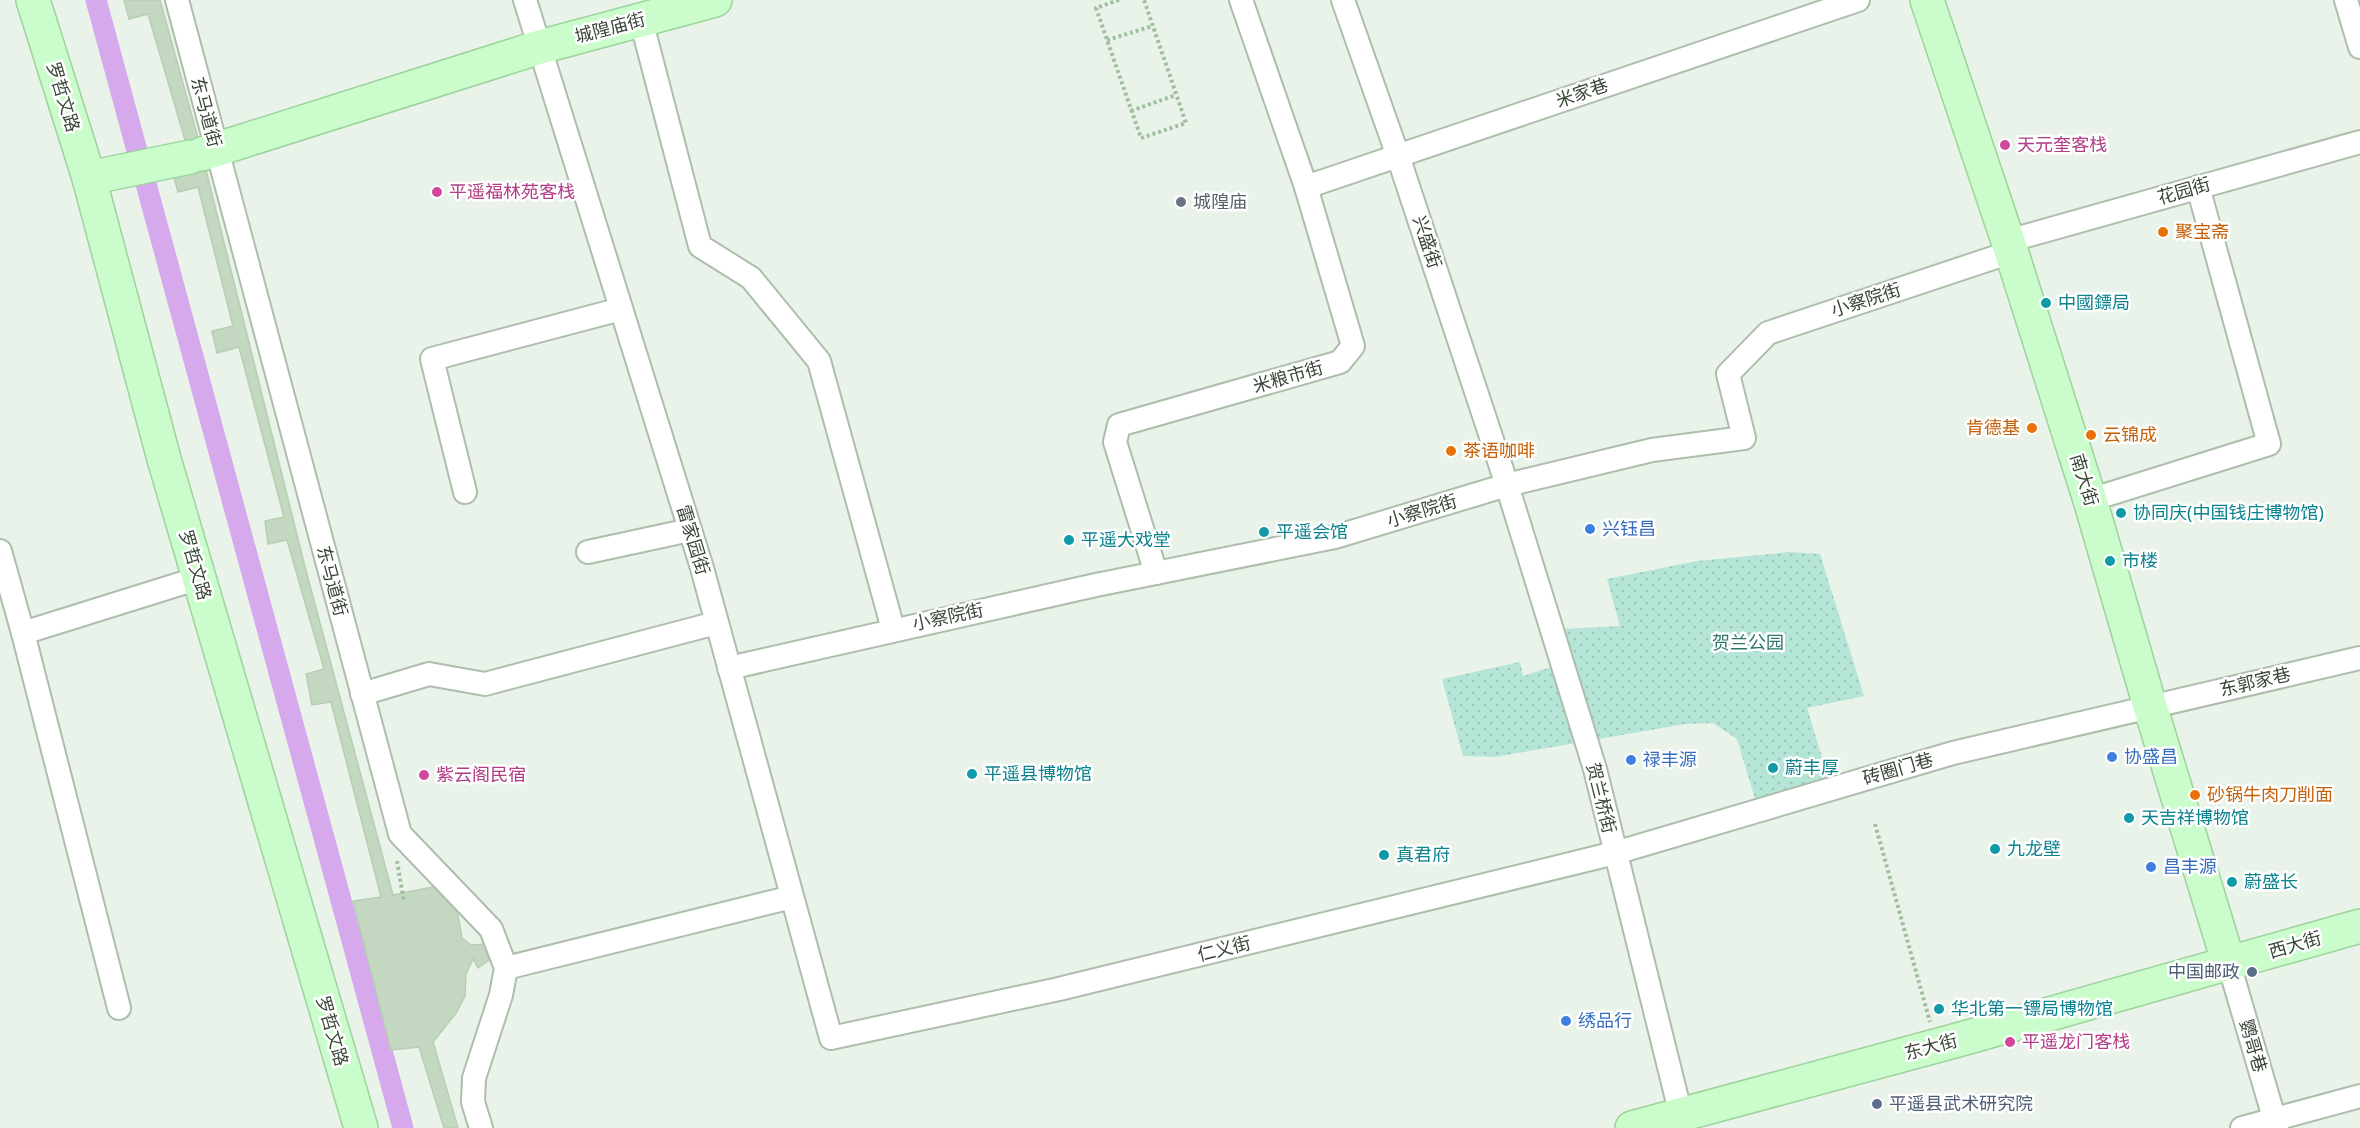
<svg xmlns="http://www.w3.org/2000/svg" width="2360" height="1128" viewBox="0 0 2360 1128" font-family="'Noto Sans','Noto Sans SC',sans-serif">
<defs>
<pattern id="grass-dots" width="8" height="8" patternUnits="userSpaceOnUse" patternTransform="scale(1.5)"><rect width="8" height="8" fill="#b4e5d7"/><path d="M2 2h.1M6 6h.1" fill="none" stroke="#9cc6b9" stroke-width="1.8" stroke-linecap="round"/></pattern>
</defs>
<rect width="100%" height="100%" fill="#e9f3e9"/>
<path fill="url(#grass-dots)" d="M1789,552L1820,554L1864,696L1807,708L1828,777L1756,802L1737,739L1713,723L1685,724L1495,757L1463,756L1442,679L1520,662L1523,676L1570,661L1563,629L1620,626L1607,579L1697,561Z"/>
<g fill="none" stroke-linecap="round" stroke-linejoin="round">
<path stroke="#d6a8ec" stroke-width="21" d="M96,0L403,1128"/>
</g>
<path fill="#c4d7c1" stroke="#b6cfb2" stroke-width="1.5" d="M124,0H160L197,134L305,567L393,895L442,885L456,905L462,938L471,945L487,944L493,957L478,968L473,959L466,974L465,996L456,1013L433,1042L458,1128H444L419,1047L391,1050L353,901L381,897L331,702L312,705L306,674L324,669L287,540L268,544L265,521L284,517L239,347L217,353L212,331L233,326L198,187L178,192L172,171L190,157L148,14L129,19Z"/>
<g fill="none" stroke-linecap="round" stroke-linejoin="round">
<g stroke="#adbeab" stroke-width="26">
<g id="street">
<path d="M177,0L400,834L491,929L506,968L501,995L474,1078L473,1102L481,1128"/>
<path d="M525,0L702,568L831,1038L1059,989L1615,853L1953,753L2360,658"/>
<path d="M1343,0L1398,156L1507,485L1595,769L1681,1115"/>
<path d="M2346,0L2360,47"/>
<path d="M641,20L700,246L751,278L819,361L893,629"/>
<path d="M1306,187L1858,0"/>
<path d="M2008,241L2360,142"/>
<path d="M465,492L432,359L621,309"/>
<path d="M2090,500L2269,444L2198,187"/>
<path d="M0,551L23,633"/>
<path d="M588,552L690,530"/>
<path d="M1156,573L1115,442L1119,425L1340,362L1353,346L1306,187L1241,0"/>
<path d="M729,668L1096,585L1335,537L1507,485L1652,450L1744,438L1728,374L1768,333L2011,252"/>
<path d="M362,694L429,674L485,684L716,623"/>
<path d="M2229,964L2277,1128"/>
<path d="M506,968L792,897"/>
<path d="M119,1008L23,633L199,578"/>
<path d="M2242,1128L2360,1096"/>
</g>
</g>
<g stroke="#9dd39d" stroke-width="36">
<g id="secondary">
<path d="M33,0L89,178L164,459L361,1128"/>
<path d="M1927,0L2008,241L2090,500L2150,706L2229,964"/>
<path d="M202,154L540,47L715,0"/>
<path d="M89,178L190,157"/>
<path d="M1632,1128L1965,1038L2360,926"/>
</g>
</g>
<g stroke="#a0bf9e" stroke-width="4" stroke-dasharray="3 3" stroke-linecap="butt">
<path d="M1119,0L1096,8L1141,138L1186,123L1144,0"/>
<path d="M1107,40L1153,26"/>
<path d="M1131,111L1176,95"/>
<path d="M1875,824L1930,1022"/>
<path d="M397,861L404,902"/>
</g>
<use href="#street" stroke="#fff" stroke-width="22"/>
<use href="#secondary" stroke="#cafccc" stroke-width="33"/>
</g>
<g fill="#d1479c" stroke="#fff" stroke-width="2">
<circle cx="2005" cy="145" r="6"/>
<circle cx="437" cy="192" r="6"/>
<circle cx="424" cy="775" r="6"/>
<circle cx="2010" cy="1042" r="6"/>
</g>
<circle fill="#6b7280" stroke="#fff" stroke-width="2" cx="1181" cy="202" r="6"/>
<g fill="#e8710a" stroke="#fff" stroke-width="2">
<circle cx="2163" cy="232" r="6"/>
<circle cx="2032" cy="428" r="6"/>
<circle cx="2091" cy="435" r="6"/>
<circle cx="1451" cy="451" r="6"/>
<circle cx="2195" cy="795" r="6"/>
</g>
<g fill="#0f9aa8" stroke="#fff" stroke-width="2">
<circle cx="2046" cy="303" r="6"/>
<circle cx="2121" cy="513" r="6"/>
<circle cx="1264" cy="532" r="6"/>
<circle cx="1069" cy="540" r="6"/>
<circle cx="2110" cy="561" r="6"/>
<circle cx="1773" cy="768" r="6"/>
<circle cx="972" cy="774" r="6"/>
<circle cx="2129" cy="818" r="6"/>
<circle cx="1995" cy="849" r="6"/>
<circle cx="1384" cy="855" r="6"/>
<circle cx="2232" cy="882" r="6"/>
<circle cx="1939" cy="1009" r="6"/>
</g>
<g fill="#3f7fe0" stroke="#fff" stroke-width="2">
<circle cx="1590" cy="529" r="6"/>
<circle cx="2112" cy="757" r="6"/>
<circle cx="1631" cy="760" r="6"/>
<circle cx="2151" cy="867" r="6"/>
<circle cx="1566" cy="1021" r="6"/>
</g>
<g fill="#5c6f8a" stroke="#fff" stroke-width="2">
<circle cx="2252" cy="972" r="6"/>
<circle cx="1877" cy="1104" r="6"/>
</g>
<g text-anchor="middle" stroke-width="5" stroke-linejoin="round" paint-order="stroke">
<g font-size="18" fill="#394637" stroke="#fff">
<text transform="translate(610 28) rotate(-15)" y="6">城隍庙街</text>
<text transform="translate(1582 93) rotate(-19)" y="6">米家巷</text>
<text transform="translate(63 97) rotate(73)" y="6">罗哲文路</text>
<text transform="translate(206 112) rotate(75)" y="6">东马道街</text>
<text transform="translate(2184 191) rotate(-16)" y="6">花园街</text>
<text transform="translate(1427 242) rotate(72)" y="6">兴盛街</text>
<text transform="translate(1866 300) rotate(-18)" y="6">小察院街</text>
<text transform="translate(1288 377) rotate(-16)" y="6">米粮市街</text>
<text transform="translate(2084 480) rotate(73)" y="6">南大街</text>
<text transform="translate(1422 511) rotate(-17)" y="6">小察院街</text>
<text transform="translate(693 540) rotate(73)" y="6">雷家园街</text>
<text transform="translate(195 565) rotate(74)" y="6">罗哲文路</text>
<text transform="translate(332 581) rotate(75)" y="6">东马道街</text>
<text transform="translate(948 617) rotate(-12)" y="6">小察院街</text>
<text transform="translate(2255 682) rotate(-13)" y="6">东郭家巷</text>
<text transform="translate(1898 769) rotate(-16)" y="6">砖圈门巷</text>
<text transform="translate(1601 798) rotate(76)" y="6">贺兰桥街</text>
<text transform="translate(2295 945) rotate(-16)" y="6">西大街</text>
<text transform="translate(1224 949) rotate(-14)" y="6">仁义街</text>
<text transform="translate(332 1031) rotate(74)" y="6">罗哲文路</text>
<text transform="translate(2253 1046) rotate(74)" y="6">鹦哥巷</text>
<text transform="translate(1931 1047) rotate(-15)" y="6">东大街</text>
</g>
<g font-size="18" fill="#b23c85" stroke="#fff" text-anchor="start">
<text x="2017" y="151">天元奎客栈</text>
<text x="449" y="198">平遥福林苑客栈</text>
<text x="436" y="781">紫云阁民宿</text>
<text x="2022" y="1048">平遥龙门客栈</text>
</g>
<g font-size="18" fill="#5b616d" stroke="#fff" text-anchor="start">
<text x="1193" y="208">城隍庙</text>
</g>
<g font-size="18" fill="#c56008" stroke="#fff" text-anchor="start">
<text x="2175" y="238">聚宝斋</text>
<text x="2020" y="434" text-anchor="end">肯德基</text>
<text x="2103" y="441">云锦成</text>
<text x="1463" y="457">茶语咖啡</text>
<text x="2207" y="801">砂锅牛肉刀削面</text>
</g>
<g font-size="18" fill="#0d838f" stroke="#fff" text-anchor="start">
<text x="2058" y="309">中國鏢局</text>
<text x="2133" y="519">协同庆(中国钱庄博物馆)</text>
<text x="1276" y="538">平遥会馆</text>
<text x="1081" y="546">平遥大戏堂</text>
<text x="2122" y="567">市楼</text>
<text x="1785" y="774">蔚丰厚</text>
<text x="984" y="780">平遥县博物馆</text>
<text x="2141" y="824">天吉祥博物馆</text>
<text x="2007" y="855">九龙壁</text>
<text x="1396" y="861">真君府</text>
<text x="2244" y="888">蔚盛长</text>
<text x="1951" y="1015">华北第一镖局博物馆</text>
</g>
<g font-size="18" fill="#366cbe" stroke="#fff" text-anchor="start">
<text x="1602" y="535">兴钰昌</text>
<text x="2124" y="763">协盛昌</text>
<text x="1643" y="766">禄丰源</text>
<text x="2163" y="873">昌丰源</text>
<text x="1578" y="1027">绣品行</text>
</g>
<g font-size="18" fill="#2e756d" stroke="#fff">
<text x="1748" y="649">贺兰公园</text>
</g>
<g font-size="18" fill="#4e5e75" stroke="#fff" text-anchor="end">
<text x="2240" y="978">中国邮政</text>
<text x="1889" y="1110" text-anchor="start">平遥县武术研究院</text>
</g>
</g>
</svg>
